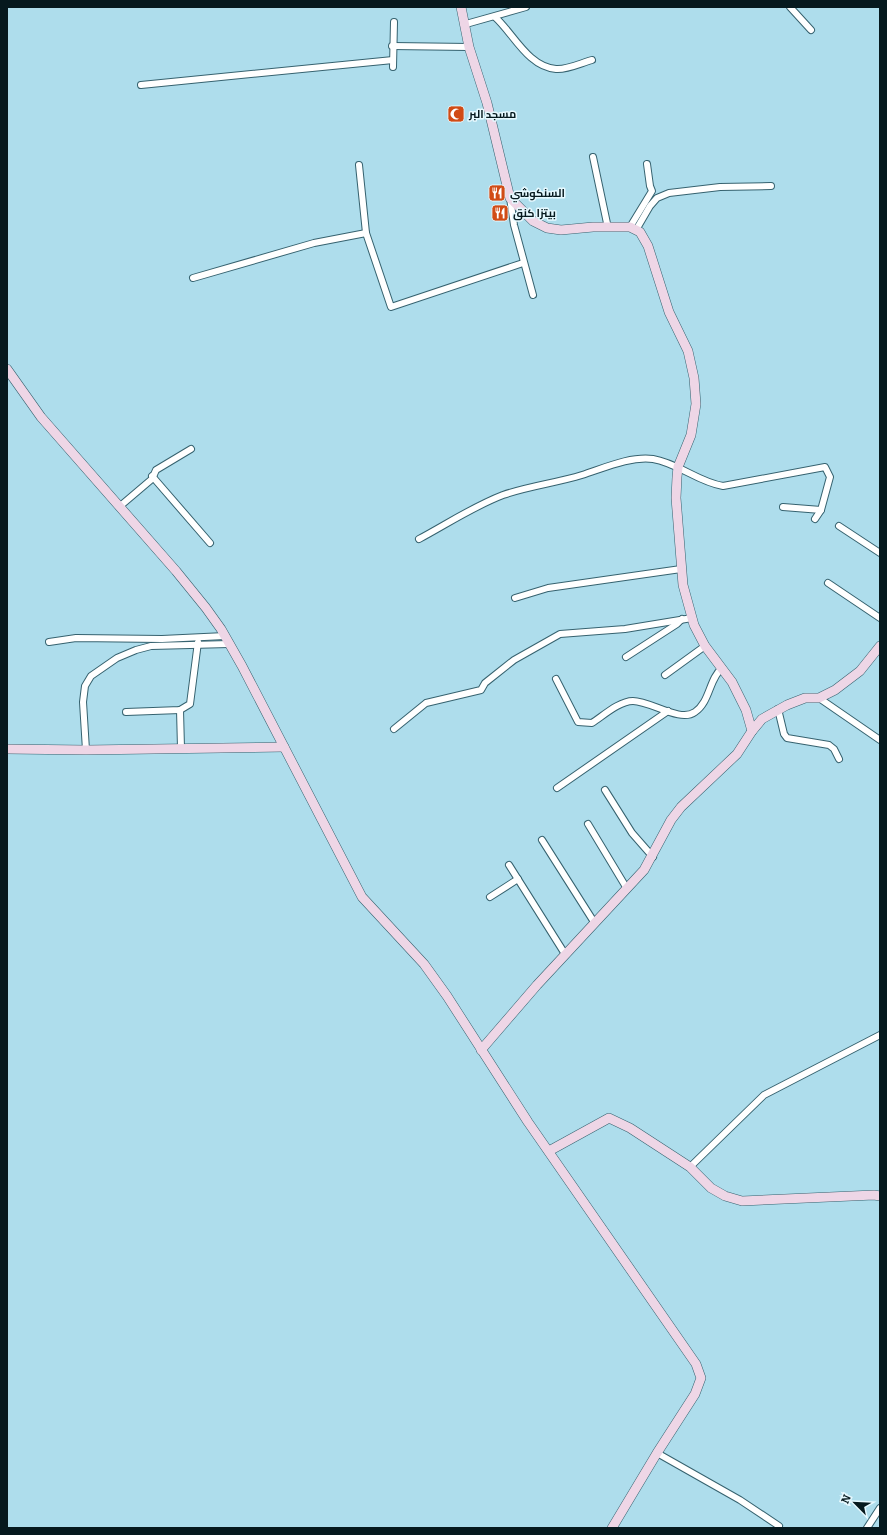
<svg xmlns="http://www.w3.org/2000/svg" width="887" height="1535" viewBox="0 0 887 1535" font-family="Bitter,Cairo,serif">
<rect width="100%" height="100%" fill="#aeddec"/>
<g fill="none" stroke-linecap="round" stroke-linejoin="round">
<g stroke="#36626f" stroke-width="8">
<g id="street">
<path d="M790,7L811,30"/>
<path d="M495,17C513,33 528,67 556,69C567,70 581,63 592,60"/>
<path d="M466,24L526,7"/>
<path d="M392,46L469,47"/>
<path d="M393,67L394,22"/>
<path d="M141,85L393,60"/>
<path d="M593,157L608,228"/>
<path d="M359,165L366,233L391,307L523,263"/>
<path d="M510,198L514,225L533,295"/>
<path d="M630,227L652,191L650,186L647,164"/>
<path d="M636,230L650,206L657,198L669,193L720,187L771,186"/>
<path d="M193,278L314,243L366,233"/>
<path d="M152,476L210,543"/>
<path d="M119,507L152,479L156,470L191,449"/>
<path d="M783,507L821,510"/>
<path d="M839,526L880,553"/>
<path d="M419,539C447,524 474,506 503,495C529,486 556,483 582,475C604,468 630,456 653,459C678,463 698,482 723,486L825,467L830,477L821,510L815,519"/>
<path d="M828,583L880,618"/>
<path d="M515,598L548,588L681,569"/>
<path d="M49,642L76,638L162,639L225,636"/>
<path d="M626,657L677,624L682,619"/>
<path d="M665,675L705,646"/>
<path d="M556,679L578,722L592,723C603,716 619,701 633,701C651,701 680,723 695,712C710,702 709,679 722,668"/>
<path d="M819,698L880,740"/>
<path d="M778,709L784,734L787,738L829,745L834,749L839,759"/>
<path d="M180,710L181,748"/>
<path d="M126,712L180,710L190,704L198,642"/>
<path d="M394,729L426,703L481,690L485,683L514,660L560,634L625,629L692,618"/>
<path d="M86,750L83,702L85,686L91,676L117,658L136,650L151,646L229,644"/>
<path d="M557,788L668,711"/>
<path d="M605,790L632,833L653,857"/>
<path d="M588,824L626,887"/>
<path d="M542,840L594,922"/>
<path d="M509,865L565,954"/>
<path d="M490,897L518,879"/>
<path d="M690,1167L764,1095L880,1035"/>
<path d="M657,1453L740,1500L779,1526"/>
<path d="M867,1528L880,1508"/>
</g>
</g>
<g stroke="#36626f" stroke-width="10">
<g id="secondary">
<path d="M461,7L469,47L487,103L510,198L533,221L547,228L561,230L593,227H630L640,232L648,246L669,312L688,351L694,378L696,404L691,435L678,467L677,477L676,498L683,585L694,625L705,646L732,682L746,710L752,731"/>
<path d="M7,369L41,417L176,571L206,608L221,629L242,666L362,897L424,964L447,996L528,1122L696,1364L701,1378L695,1394L657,1453L612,1528"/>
<path d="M7,749L86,750L284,747"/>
<path d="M481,1050L537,985L644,870L671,820L681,807L737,754L752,731L762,719L787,705L805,698H819L835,690L860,671L880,646"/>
<path d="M549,1151L609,1118L630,1128L690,1167L711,1188L725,1196L742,1201L874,1195L880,1196"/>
</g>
</g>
<use href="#street" stroke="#fff" stroke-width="6"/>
<use href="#secondary" stroke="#eed6e6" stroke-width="9"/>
</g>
<defs>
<g id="mosque-square" transform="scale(0.9)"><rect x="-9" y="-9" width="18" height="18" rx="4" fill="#d14b15" stroke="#e6f9ff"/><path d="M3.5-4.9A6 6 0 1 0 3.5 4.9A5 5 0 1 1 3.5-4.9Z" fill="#fff"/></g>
<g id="restaurant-square" transform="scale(0.9)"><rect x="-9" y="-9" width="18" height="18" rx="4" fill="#d14b15" stroke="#e6f9ff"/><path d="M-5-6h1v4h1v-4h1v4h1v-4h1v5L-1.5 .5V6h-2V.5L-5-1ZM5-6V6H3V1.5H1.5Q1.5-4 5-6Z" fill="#fff"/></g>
</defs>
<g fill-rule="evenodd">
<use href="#mosque-square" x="456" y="114"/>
<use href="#restaurant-square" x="497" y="193"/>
<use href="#restaurant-square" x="500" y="213"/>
</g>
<g text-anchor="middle" stroke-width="3" stroke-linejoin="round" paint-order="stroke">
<g font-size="11" font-weight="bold" fill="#06191e" stroke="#e6f9ff" text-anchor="start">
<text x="469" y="118">مسجد البر</text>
<text x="510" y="197">السنكوشي</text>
<text x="513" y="217">بيتزا كنق</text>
</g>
</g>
<rect width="887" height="1535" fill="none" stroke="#06191e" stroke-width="16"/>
<g transform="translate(855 1503) rotate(294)" stroke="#e6f9ff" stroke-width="3" paint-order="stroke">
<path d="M0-3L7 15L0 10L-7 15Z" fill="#06191e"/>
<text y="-6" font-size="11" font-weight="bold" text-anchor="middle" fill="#06191e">N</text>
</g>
</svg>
